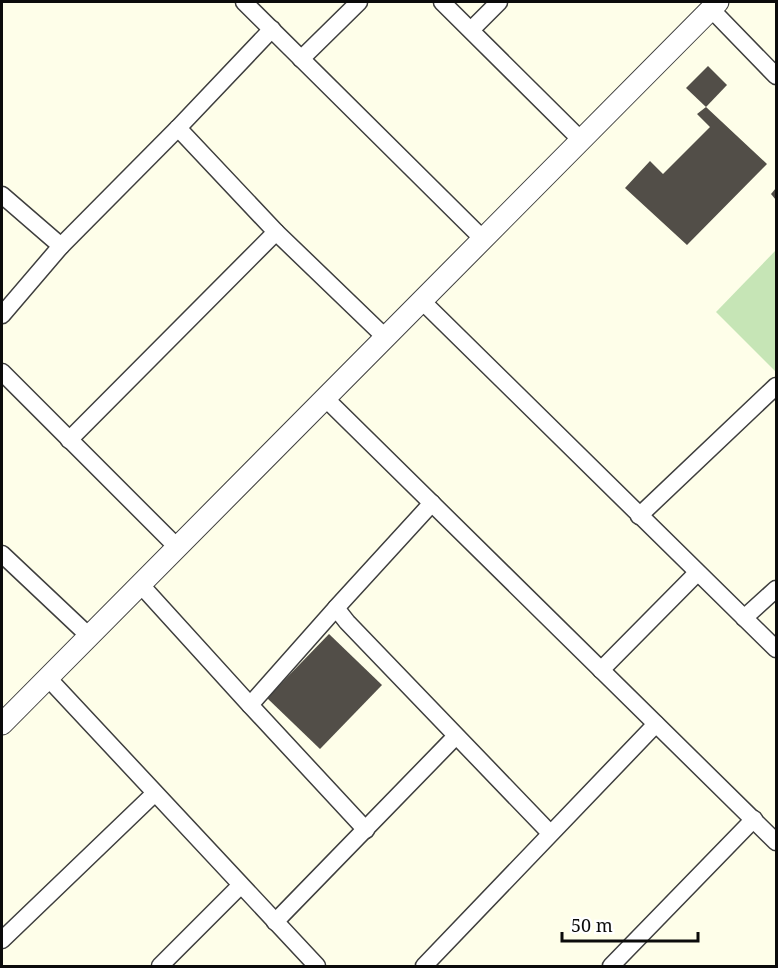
<svg xmlns="http://www.w3.org/2000/svg" width="778" height="968" viewBox="0 0 778 968" font-family="'Noto Serif',serif">
<rect width="100%" height="100%" fill="#fefee9"/>
<path fill="#c6e5b6" d="M776,250V372L716,312Z"/>
<g fill="#524e48">
<path d="M708,66L727,85L706,107L686,88Z"/>
<path d="M706,107L767,164L687,245L625,188L650,161L663,174L710,127L697,114Z"/>
<path d="M776,188V200L771,194Z"/>
<path d="M329,634L382,685L320,749L267,698Z"/>
</g>
<g fill="none" stroke-linecap="round" stroke-linejoin="round">
<g stroke="#3e3e3e" stroke-width="19">
<g id="minor">
<path d="M244,2L483,239"/>
<path d="M442,2L581,140"/>
<path d="M711,9L776,76"/>
<path d="M471,30L499,2"/>
<path d="M301,59L359,2"/>
<path d="M2,195L61,246L2,315"/>
<path d="M276,232L385,337"/>
<path d="M61,246L178,128"/>
<path d="M422,301L776,649"/>
<path d="M2,372L177,547"/>
<path d="M325,398L776,842"/>
<path d="M69,440L276,232L178,128L272,29"/>
<path d="M639,516L776,386"/>
<path d="M2,554L89,636"/>
<path d="M140,584L250,705L336,608L347,622L550,833"/>
<path d="M336,608L432,503"/>
<path d="M744,618L776,589"/>
<path d="M601,670L697,573"/>
<path d="M48,678L317,966"/>
<path d="M250,705L366,830"/>
<path d="M275,922L456,736"/>
<path d="M2,940L155,793"/>
<path d="M160,966L240,886"/>
<path d="M424,966L656,724"/>
<path d="M611,966L754,819"/>
</g>
</g>
<g stroke="#3e3e3e" stroke-width="23">
<path id="tertiary" d="M2,724L718,2"/>
</g>
<use href="#minor" stroke="#fff" stroke-width="16"/>
<use href="#tertiary" stroke="#fff" stroke-width="21"/>
</g>
<rect width="778" height="968" fill="none" stroke="#0b0b0b" stroke-width="6"/>
<path d="M562 932v9h136v-9" fill="none" stroke="#0b0b0b" stroke-width="3"/>
<text x="571" y="932" font-size="18" fill="#0b0b0b" stroke="#ffffff" stroke-width="4.5" paint-order="stroke">50 m</text>
</svg>
